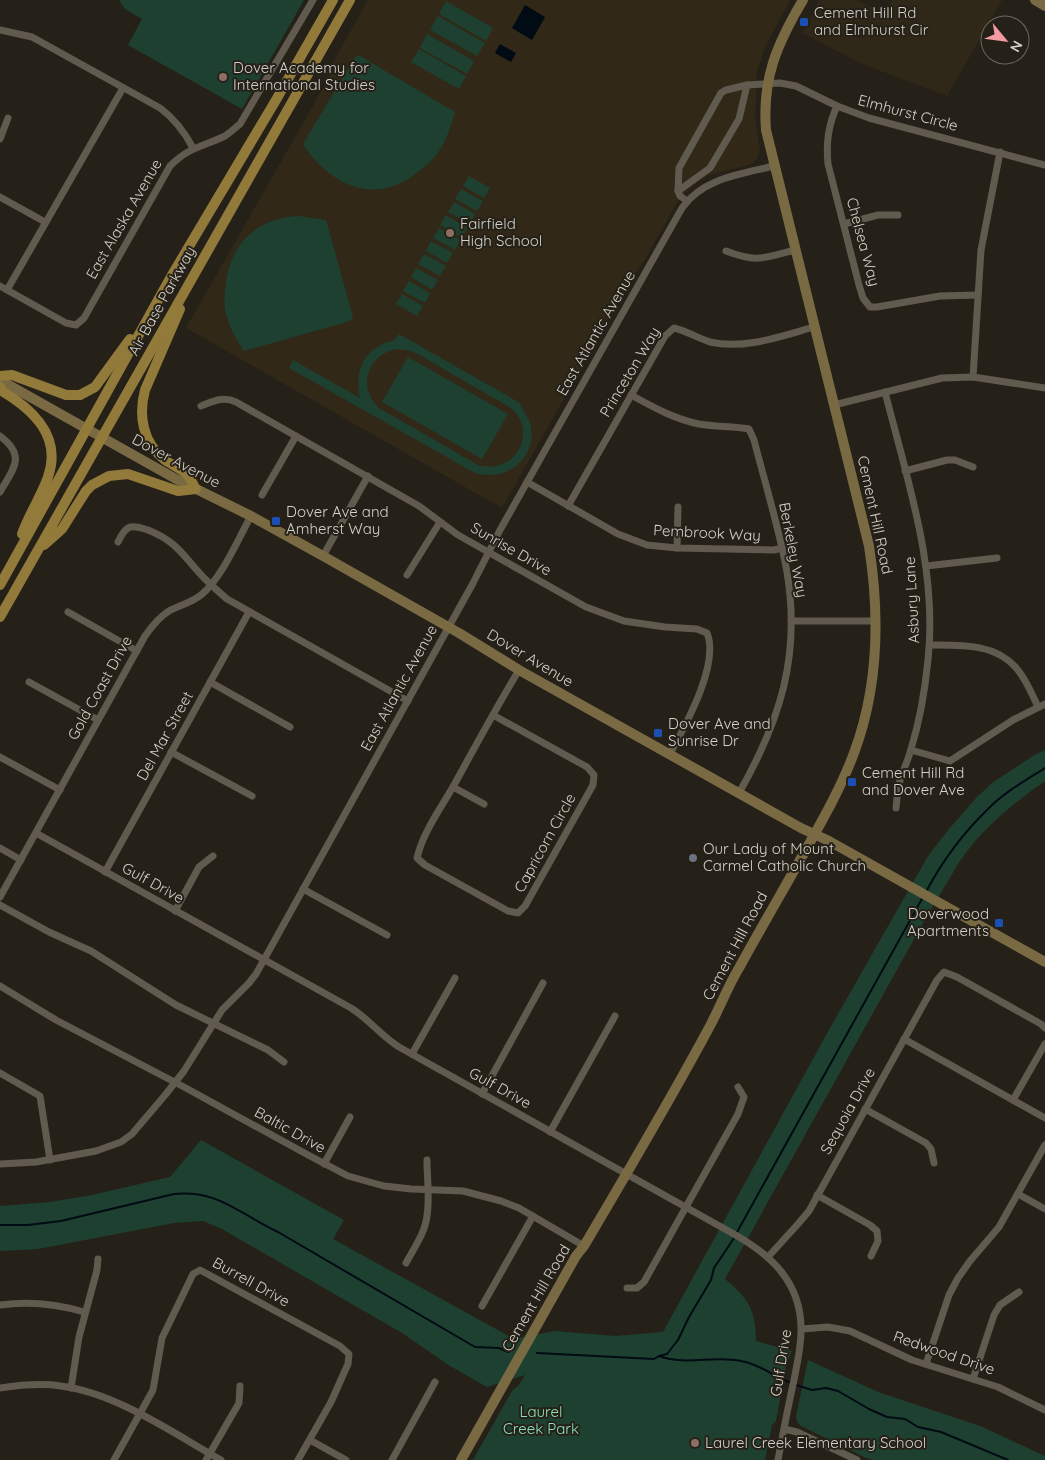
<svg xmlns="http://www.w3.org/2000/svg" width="1045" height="1460" viewBox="0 0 1045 1460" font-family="Quicksand,sans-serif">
<rect width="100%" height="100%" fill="#262118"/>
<path fill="#2f2818" d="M819,0H856L884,14L892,0H1002L947,96L860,63L802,33Z"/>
<path fill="#312818" d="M368,0H790L765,47L757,71L755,119L760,150L757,159L752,164L709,175L700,180L684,194L675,206L645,259L632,278L630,277L629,279L631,280L502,508L186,328L330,76L327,73Z"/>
<g fill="#1e4030" fill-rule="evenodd">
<path d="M119,0H304L242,109L128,45L142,19L125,9Z"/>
<path d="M446,1L493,28L486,41L439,14Z"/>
<path d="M438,16L485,43L477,56L430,30Z"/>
<path d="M427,34L474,61L467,74L420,48Z"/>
<path d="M419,49L466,76L459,89L411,62Z"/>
<path d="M357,56H360L455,112C451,126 447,139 439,151C433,161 423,168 414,175C372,206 328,183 303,144L355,57Z"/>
<path d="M469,176L490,188L484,198L463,186Z"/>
<path d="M461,189L483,201L477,211L455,199Z"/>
<path d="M454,202L475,214L470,224L448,212Z"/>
<path d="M446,215L467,228L462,238L440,225Z"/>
<path d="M299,216L326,220L353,317L350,321L244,351C236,339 229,327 226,313C223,303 225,292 226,282C232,241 258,218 299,216Z"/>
<path d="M439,228L460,240L455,250L433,238Z"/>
<path d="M431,241L453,253L447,263L426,251Z"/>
<path d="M424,254L446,266L440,276L418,264Z"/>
<path d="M416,268L438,280L432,290L411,277Z"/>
<path d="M409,281L430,293L425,303L403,291Z"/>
<path d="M402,294L423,306L417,316L396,304Z"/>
<path d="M399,334L520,403C522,411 530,418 531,427C536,460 505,482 475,473L289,368L293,360L360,398C355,377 360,354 383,344C392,340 393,343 399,334ZM396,349L406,350L416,353L511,408C539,433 515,475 478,465L379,408C357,388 367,355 396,349Z"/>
<path d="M408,357L508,414L482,459L382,402Z"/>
<path d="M1045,750V781C1012,804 980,830 958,864C948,881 938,898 928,914L725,1279C748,1298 756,1310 756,1341L792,1351L786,1365L777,1415L776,1421L772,1425L765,1460H473L512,1391L519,1385L525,1375L487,1387L450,1366L402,1333L222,1229L203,1221L174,1223L38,1249L0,1251V1206L50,1202L92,1195L170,1177L201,1140L344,1220L333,1239L514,1339L554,1331L615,1336L663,1332L830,1028L928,856L949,829L976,798L992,783L1036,754Z"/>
<path d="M808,1360L878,1392L980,1426L1045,1456V1460H873L866,1458L801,1426L797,1422L796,1416Z"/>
</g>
<g fill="#000b14">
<path d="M525,5L545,17L532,40L512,28Z"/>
<path d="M500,44L516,53L511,62L495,53Z"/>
</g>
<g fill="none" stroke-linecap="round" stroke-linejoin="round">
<g stroke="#000b14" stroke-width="2">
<path d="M927,890C943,860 964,832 989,808C1005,792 1026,780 1045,768"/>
<path d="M0,1225H28L61,1221L174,1194C220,1190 239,1214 278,1232L475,1347L499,1348L508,1352"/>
<path d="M736,1234L923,897"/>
<path d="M537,1353L654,1359L659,1356C687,1366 714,1355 741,1361C760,1364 774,1377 792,1383"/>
<path d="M659,1356L667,1354L678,1340L689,1317L711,1280L714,1268L734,1238"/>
<path d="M796,1385L812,1390L826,1388L838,1391L869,1409L887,1417L905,1419L918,1427L941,1432L1008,1460"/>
</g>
<g stroke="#605a4f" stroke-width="7">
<path d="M0,30L32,37L160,108C175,119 184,131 193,148"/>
<path d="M837,106C828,126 826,143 828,164L859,285L863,298L870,307H877L940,296L978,295"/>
<path d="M0,139L8,118"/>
<path d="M678,191L710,168L739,119L747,85"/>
<path d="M0,197L45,222"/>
<path d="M687,201L680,196L678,191L679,168L721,93L726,90L747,85L780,83L796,86L837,106L869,118L1045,165"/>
<path d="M844,224L878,215H898"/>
<path d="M726,251C757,263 764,258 795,250"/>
<path d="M0,286L66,323L76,325L84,318L170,166C189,147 202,147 225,136C230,133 235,128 240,124L313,0"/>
<path d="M7,290L123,88"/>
<path d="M973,377L981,250L1000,152"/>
<path d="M885,392C907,479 938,569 928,660C925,690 920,720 911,749C908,762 900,775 898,789C897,795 897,801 896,808"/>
<path d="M631,395C653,407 674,419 699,424C716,427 733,426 749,429L754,440C765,483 779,528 787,572C801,656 780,721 739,793"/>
<path d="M834,405L942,378L973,377L1045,388"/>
<path d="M201,406C214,401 223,396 236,402L419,506L458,535L586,607L624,621L665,627L697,629L707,633C720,664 685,726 670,754"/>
<path d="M0,436C27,456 13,469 0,492"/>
<path d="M905,471L947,460H955L973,467"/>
<path d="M527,482L618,534L647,545L677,548L774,550L782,548"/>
<path d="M262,495L296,436"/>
<path d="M568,506L665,336L674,328C687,331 697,338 710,342C744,350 782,336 814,327"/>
<path d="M118,542C126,525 130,524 148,530C178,542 183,556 204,578C211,585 219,592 227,599L408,701"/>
<path d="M677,548L678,507"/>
<path d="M323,556L368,476"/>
<path d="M926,566L997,558"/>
<path d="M407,575L440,522"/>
<path d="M68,612L137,651"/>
<path d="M791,621H876"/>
<path d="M930,645C960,645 996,643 1017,669C1026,679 1032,694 1038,707"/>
<path d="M29,682L98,720"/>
<path d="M210,682L290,727"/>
<path d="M493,715L587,767L594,775L593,785L525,906L518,913L508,911L425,865L417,858C423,832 441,808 454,785C475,747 496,708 519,670"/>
<path d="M911,750L950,761L1013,720L1045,704"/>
<path d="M171,752L252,796"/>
<path d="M0,757L60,790"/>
<path d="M453,787L484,804"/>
<path d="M36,833L351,1008C370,1020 381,1036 399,1047L732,1233C770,1254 802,1282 801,1331C801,1348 797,1364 794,1380C788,1407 783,1433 778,1460"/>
<path d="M0,848L21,860"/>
<path d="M105,872L249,612"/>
<path d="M303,889L387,935"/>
<path d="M0,897L145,636C152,626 159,617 169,611C180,605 191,603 201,595C222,578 237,541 251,516"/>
<path d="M0,905L49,932L91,951L176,1005L268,1050L284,1062"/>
<path d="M175,911L199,867L213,856"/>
<path d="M0,986L56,1020L184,1087L310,1156L348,1176L384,1186L411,1189L463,1191L501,1201L519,1208L584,1246"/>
<path d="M904,1039L1045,1118"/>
<path d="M412,1054L455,978"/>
<path d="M0,1073L40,1096L50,1160"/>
<path d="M482,1094L543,983"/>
<path d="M1013,1100L1045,1044"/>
<path d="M865,1109L926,1143L931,1149L934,1163"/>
<path d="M550,1132L615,1016"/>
<path d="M0,1164L36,1162L96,1151L121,1142L132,1134L166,1094L184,1071L222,1010L249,983L256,974L472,585L500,530L682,208C703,178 741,174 774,166"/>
<path d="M324,1164L350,1117"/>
<path d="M1018,1194L1045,1209"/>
<path d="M817,1195L870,1225L877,1231L878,1241L871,1256"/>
<path d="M768,1257L798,1224L809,1211L937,980L944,972L957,977L1041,1024L1045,1028"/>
<path d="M406,1263C414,1248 425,1233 427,1216C430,1198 427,1179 427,1160"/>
<path d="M627,1288H637L644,1282L738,1114L744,1097L738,1087"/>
<path d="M0,1305C29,1301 57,1304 84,1312"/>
<path d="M482,1306L533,1216"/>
<path d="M802,1329L828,1327L850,1331L912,1360L998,1387L1045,1410"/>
<path d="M926,1364L949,1295L958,1278L970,1261L999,1227L1045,1145"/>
<path d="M973,1379L994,1315L1000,1305L1019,1292"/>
<path d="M0,1388C20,1385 41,1383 61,1386C116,1393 173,1433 221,1460"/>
<path d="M71,1388L79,1337L97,1270L98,1259"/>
<path d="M784,1429L797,1432L857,1460"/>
<path d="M310,1440L346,1460"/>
<path d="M114,1460L153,1390L162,1338L193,1274L200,1270L340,1346L349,1354L348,1364L331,1402L298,1460"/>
<path d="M206,1460L239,1403L240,1386"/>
<path d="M392,1460L435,1382"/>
</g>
<g stroke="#796a44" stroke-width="10">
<path d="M1035,0L1045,6"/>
<path d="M0,380L176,479L251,516L323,556L459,633L519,670L801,828L829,841L1045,962"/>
<path d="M461,1460L576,1256L584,1246C627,1173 671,1099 711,1024C721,1005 728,986 739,968C760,930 782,892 804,853C822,821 841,788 854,753C879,686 880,616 869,546L766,130C762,78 777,44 803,0"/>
</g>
<g stroke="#917a3a" stroke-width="10">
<path d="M0,376L12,375L66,395H80L95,387L130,339"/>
<path d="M0,387L2,391C34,410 62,437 48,477C41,497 29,514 22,534"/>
<path d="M44,545L62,529L86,491L92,485L109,476L128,474L178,491L196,489C193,485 191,479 188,475C182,469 172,465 165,460C143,443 138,416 145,390L180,309"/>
<path d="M0,585L172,275L276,100L333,0"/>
<path d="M0,617L350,0"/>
</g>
</g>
<g fill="#1a4fb4" stroke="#262118" stroke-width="2">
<rect x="799" y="17" width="10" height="10" rx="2.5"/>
<rect x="271" y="516" width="10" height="10" rx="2.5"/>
<rect x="653" y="728" width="10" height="10" rx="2.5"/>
<rect x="847" y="777" width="10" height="10" rx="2.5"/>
<rect x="994" y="918" width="10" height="10" rx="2.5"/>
</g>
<g fill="#8d6e63" stroke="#262118" stroke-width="2">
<circle cx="223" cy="77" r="5"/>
<circle cx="450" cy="233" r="5"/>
<circle cx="695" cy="1443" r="5"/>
</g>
<circle fill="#6b7280" stroke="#262118" stroke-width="2" cx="693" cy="858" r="5"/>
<g text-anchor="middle" stroke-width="4" stroke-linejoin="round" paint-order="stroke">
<g font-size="15" fill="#d4d1ca" stroke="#262118" text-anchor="start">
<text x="814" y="18">Cement Hill Rd<tspan x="814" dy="17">and Elmhurst Cir</tspan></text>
<text x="233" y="73">Dover Academy for<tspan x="233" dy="17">International Studies</tspan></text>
<text x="460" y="229">Fairfield<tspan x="460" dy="17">High School</tspan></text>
<text x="286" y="517">Dover Ave and<tspan x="286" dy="17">Amherst Way</tspan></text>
<text x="668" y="729">Dover Ave and<tspan x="668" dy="17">Sunrise Dr</tspan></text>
<text x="862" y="778">Cement Hill Rd<tspan x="862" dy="17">and Dover Ave</tspan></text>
<text x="703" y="854">Our Lady of Mount<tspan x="703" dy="17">Carmel Catholic Church</tspan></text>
<text x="989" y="919" text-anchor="end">Doverwood<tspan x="989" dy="17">Apartments</tspan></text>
<text x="705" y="1448">Laurel Creek Elementary School</text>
</g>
<g font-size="15" fill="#d4d1ca" stroke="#262118">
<text transform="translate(908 113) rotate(15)" y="5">Elmhurst Circle</text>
<text transform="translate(124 219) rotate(-60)" y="5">East Alaska Avenue</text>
<text transform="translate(863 242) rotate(75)" y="5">Chelsea Way</text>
<text transform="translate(162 301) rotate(-61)" y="5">Air Base Parkway</text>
<text transform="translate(596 333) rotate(-60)" y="5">East Atlantic Avenue</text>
<text transform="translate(630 372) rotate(-59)" y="5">Princeton Way</text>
<text transform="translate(176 461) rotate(28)" y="5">Dover Avenue</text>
<text transform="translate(875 515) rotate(78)" y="5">Cement Hill Road</text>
<text transform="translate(707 533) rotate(3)" y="5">Pembrook Way</text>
<text transform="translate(511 549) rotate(30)" y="5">Sunrise Drive</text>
<text transform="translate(793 550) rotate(79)" y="5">Berkeley Way</text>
<text transform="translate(912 600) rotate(-93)" y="5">Asbury Lane</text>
<text transform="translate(530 658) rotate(31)" y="5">Dover Avenue</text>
<text transform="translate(100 688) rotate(-61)" y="5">Gold Coast Drive</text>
<text transform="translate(399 688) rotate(-61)" y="5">East Atlantic Avenue</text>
<text transform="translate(165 736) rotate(-61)" y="5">Del Mar Street</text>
<text transform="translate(545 843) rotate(-61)" y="5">Capricorn Circle</text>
<text transform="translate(153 883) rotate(29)" y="5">Gulf Drive</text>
<text transform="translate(735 946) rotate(-62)" y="5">Cement Hill Road</text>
<text transform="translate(500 1088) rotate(29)" y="5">Gulf Drive</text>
<text transform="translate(848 1111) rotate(-61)" y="5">Sequoia Drive</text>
<text transform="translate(290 1130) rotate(29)" y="5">Baltic Drive</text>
<text transform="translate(251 1282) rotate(29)" y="5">Burrell Drive</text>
<text transform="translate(536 1298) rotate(-60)" y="5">Cement Hill Road</text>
<text transform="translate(944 1353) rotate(19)" y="5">Redwood Drive</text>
<text transform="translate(781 1363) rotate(-81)" y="5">Gulf Drive</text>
</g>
<g font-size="15" fill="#8ae1b8" stroke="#262118">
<text x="541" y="1417">Laurel<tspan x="541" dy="17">Creek Park</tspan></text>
</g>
</g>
<g transform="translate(1005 40) rotate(119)"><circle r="24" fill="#262118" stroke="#6c675f"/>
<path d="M0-4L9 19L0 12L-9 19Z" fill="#f49aa3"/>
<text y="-8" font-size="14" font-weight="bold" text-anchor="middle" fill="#d4d1ca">N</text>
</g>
</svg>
